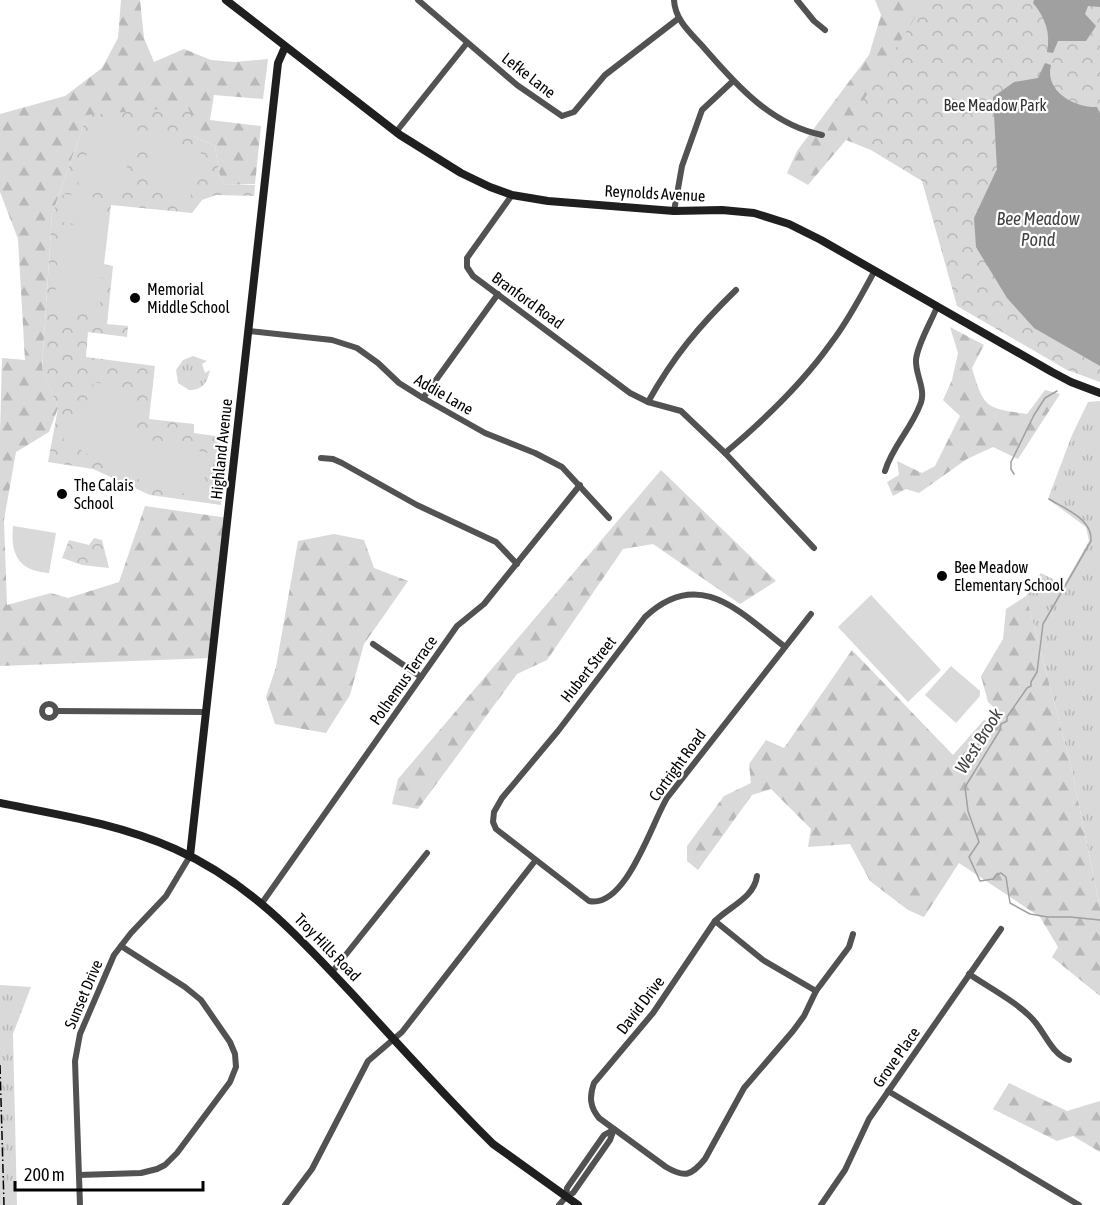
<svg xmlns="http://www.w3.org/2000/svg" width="1100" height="1205" viewBox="0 0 1100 1205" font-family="'Asap Condensed',sans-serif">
<defs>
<pattern id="grass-tufts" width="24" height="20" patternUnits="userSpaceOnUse" patternTransform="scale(1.5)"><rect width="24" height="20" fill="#d9d9d9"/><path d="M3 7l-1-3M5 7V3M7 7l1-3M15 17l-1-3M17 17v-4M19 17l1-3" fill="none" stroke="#b8b8b8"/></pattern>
<pattern id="forest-firs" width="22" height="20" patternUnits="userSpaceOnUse" patternTransform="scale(1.5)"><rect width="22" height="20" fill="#d9d9d9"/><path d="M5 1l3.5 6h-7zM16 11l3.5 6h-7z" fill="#b8b8b8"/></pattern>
<pattern id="park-crowns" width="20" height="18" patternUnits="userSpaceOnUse" patternTransform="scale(1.5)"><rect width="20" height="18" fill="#d9d9d9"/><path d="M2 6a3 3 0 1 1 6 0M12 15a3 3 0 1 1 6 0" fill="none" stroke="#b8b8b8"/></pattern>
</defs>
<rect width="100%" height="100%" fill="#fff"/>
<g fill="url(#grass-tufts)">
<path d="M193,356L207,361L202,364L205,373L210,370C207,383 203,390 189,390L178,383L176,370L183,360Z"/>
<path d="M1100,401V908L1071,766L1026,596L1041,573L1064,585L1089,541L1086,527L1048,499L1072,435L1088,402Z"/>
<path d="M0,985L31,987L13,1034L17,1205H0Z"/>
</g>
<g fill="url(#forest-firs)">
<path d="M121,0H140L144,38L154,62L184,49L211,60L235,62L268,59L263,99L214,95L210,120L261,126L255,184L226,185L220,178L215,146L193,136V119L87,115L52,215L42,367L58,408L49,432L16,452L4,520L7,605L51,593L68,598L119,582L145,506L228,518L212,658L0,666V433L2,358L25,360L18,239L0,192V114L65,96L102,68L118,38Z"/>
<path d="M875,0H961L925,169L903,163L846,140L808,185L787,173L797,151L869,55L881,15Z"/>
<path d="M950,327L984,345L972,368C984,409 986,408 1027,414L1045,390L1060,394L1018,459L993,447L967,459L919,493L906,489L893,496L887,482L899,475L897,461L922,473L935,466L960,416L943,400L952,380L958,353Z"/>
<path d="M661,470L776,581L740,604L653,544L623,549L547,660L517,674L418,809L392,804L398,779Z"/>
<path d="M334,534L364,540L374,568L408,581L364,644L350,695L326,733L275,724L266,697L276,667L298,541Z"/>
<path d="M1026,596L1071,766L1100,908V996L1052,957L1058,947L1040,917L959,863L924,917L908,910L870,881L850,844L808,847L811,829L771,789L752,795L698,870L687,861V846L724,796L751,783L749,764L766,740L784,748L852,650L953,755L984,720L995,723L999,712L988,702L981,676L1003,639L1006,609Z"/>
<path d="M1009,1083L1067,1111L1100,1101V1152L1073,1136L1057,1141L993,1109Z"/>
</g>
<g fill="url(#park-crowns)">
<path d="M926,0H1100V382L1067,370L957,306L922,181L843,133Z"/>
<path d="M188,107L193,119V136L215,146L220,178L226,185H255L254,196L216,195L202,200L192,213L111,205L104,264L113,266L107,324L128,326L127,337L88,332L86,357L155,366L149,419L194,424V433L229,438L221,505L150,495L93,469L48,462L58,408L42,368L52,215L87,115Z"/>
<path d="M94,538L102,540L109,568L82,565L62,558L69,540L89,545Z"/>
</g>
<g fill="#d9d9d9">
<path d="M98,118L138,131L118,196L78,183Z"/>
<path d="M151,135L205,155L186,209C154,192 144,171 151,135Z"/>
<path d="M64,194L107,199L103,227L61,222Z"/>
<path d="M60,226L106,230L99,315L54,312Z"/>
<path d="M94,382L137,390L132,418H126L128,428L162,445L164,441L211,454L200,497C186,494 168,492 162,477L156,488L118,469L116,472L63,439L92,392Z"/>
<path d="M13,526L56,533L49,573C19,571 10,555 13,526Z"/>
<path d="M871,595L941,670L908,702L838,627Z"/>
<path d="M951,666L980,691V696L956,723L925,695Z"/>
</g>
<g fill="#a0a0a0">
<path d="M1034,0H1100V7L1088,6L1085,14L1096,26L1086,41H1058L1053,53L1047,52C1051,33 1045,17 1033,3Z"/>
<path d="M1045,63L1051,65C1044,91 1075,108 1097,107L1100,113V366L1034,328L1007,298L976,247L974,218L997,169L993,97L1014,82L1038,78Z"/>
</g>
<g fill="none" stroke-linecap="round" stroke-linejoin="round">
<g stroke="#a0a0a0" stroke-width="1.5">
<path d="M1014,474L1011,469V462L1034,415L1045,398L1057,391"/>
<path d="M1049,499C1065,509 1093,519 1091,541L1043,624L1037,672L1031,682V686L1027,688L1007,717V721L1001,724L1000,730L965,787L968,811L979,842L969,857L980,881L993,879L996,875L1001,873L1006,877L1010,903L1030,914L1048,917H1070L1100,920"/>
</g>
<g stroke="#525252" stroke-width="6">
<path d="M418,0L517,85L562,116L574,112L605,75L679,18"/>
<path d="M674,0C675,21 692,34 705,49C737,86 772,125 822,135"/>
<path d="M797,0L814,21L825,30"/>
<path d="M396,132L467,43"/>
<path d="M512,195L467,258V267L473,276L630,393L648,402L681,411L725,453L814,548"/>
<path d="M674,211L682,166L702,110L733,81"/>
<path d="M249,331L332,340L357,348L378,363L399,383L423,398L485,433L535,453L562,467L609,518"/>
<path d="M423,398L498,294"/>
<path d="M648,402C673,357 699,326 736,290"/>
<path d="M725,453C763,421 802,384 831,343C848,321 861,296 874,272"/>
<path d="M321,458L333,459L342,463L417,505L496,542L517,564"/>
<path d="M885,471C892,447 911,429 920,405C927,390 915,375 916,360C917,345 931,322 937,307"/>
<path d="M373,644L421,677"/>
<path d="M785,647C740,612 699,566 645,617L558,731L502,798L494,812L493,822L496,829L589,901C626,909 652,822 667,798L811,614"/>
<circle cx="49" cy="711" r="7"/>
<path d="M56,711L206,712"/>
<path d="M757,876C754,898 730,906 715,921L653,1013L594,1083C589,1097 590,1107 599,1118L666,1167C685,1178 691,1176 705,1159L744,1088L793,1031L804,1016L816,991"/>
<path d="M262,903L457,626L484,604L580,485"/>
<path d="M715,921L763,960L816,991L849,947L853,934"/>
<path d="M332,972L427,853"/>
<path d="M969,974C988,987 1022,1005 1035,1022C1046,1035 1052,1054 1069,1060"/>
<path d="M888,1091L1079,1205"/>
<path d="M79,1175L141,1173L157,1169L165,1165L177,1153L230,1082L236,1067L235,1054L230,1042L201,1000L185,987L121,946"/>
<path d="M566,1197L567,1188L604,1135L613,1130"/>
<path d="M80,1205L75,1061L80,1034L114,955L131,933L166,896L190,856"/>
<path d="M285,1205L312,1169L368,1061L402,1032L535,861"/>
<path d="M559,1205L566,1197L573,1193L610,1140L614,1129"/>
<path d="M821,1205L845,1170L869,1119L1001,929"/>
</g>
<g stroke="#1f1f1f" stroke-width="8">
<path d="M226,0L400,135L461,173L490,187L512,195L548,201L674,211L722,210L754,213L789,224L821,240L1052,372L1071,382L1100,393"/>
<path d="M0,803C60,815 119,824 175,849C250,882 302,940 356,998C396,1042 436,1086 477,1128L493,1144L578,1205"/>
<path d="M190,856L278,63L285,47"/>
</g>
<path stroke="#000" stroke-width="1.5" stroke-dasharray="9 3 1.5 3" stroke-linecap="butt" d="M0,1065L4,1205"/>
</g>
<g fill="#000" stroke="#fff" stroke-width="2">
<circle cx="135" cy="298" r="6"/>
<circle cx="62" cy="494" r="6"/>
<circle cx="942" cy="576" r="6"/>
</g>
<g text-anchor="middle" stroke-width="4.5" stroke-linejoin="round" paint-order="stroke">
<g font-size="16" fill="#000" stroke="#fff">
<text transform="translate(529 75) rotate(38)" y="6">Lefke Lane</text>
<text transform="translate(655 193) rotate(3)" y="6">Reynolds Avenue</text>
<text transform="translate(528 300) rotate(36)" y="6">Branford Road</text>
<text transform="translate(444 394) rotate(30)" y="6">Addie Lane</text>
<text transform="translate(221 449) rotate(-84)" y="6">Highland Avenue</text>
<text transform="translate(588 669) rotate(-52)" y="6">Hubert Street</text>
<text transform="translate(403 680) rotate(-55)" y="6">Polhemus Terrace</text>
<text transform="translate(677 765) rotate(-54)" y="6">Cortright Road</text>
<text transform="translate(328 947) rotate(46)" y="6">Troy Hills Road</text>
<text transform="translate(83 994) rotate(-67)" y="6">Sunset Drive</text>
<text transform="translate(640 1005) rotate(-53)" y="6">David Drive</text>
<text transform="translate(896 1057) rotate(-55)" y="6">Grove Place</text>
</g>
<g font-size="16" fill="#303030" stroke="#fff">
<text x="995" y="111">Bee Meadow Park</text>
</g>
<g font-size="16" fill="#000" stroke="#fff" text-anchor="start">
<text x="147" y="295">Memorial<tspan x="147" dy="18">Middle School</tspan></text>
<text x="74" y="491">The Calais<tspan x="74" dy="18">School</tspan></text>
<text x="954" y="573">Bee Meadow<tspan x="954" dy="18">Elementary School</tspan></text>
</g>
<g font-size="18" font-style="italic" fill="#414141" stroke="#fff">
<text x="1038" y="225">Bee Meadow<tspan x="1038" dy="21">Pond</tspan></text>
<text transform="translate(979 741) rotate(-58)" y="6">West Brook</text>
</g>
</g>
<path d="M15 1181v9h188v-9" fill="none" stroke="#000000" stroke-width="3"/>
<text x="24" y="1181" font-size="18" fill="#000000" stroke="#ffffff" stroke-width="4.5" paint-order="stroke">200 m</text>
</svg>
